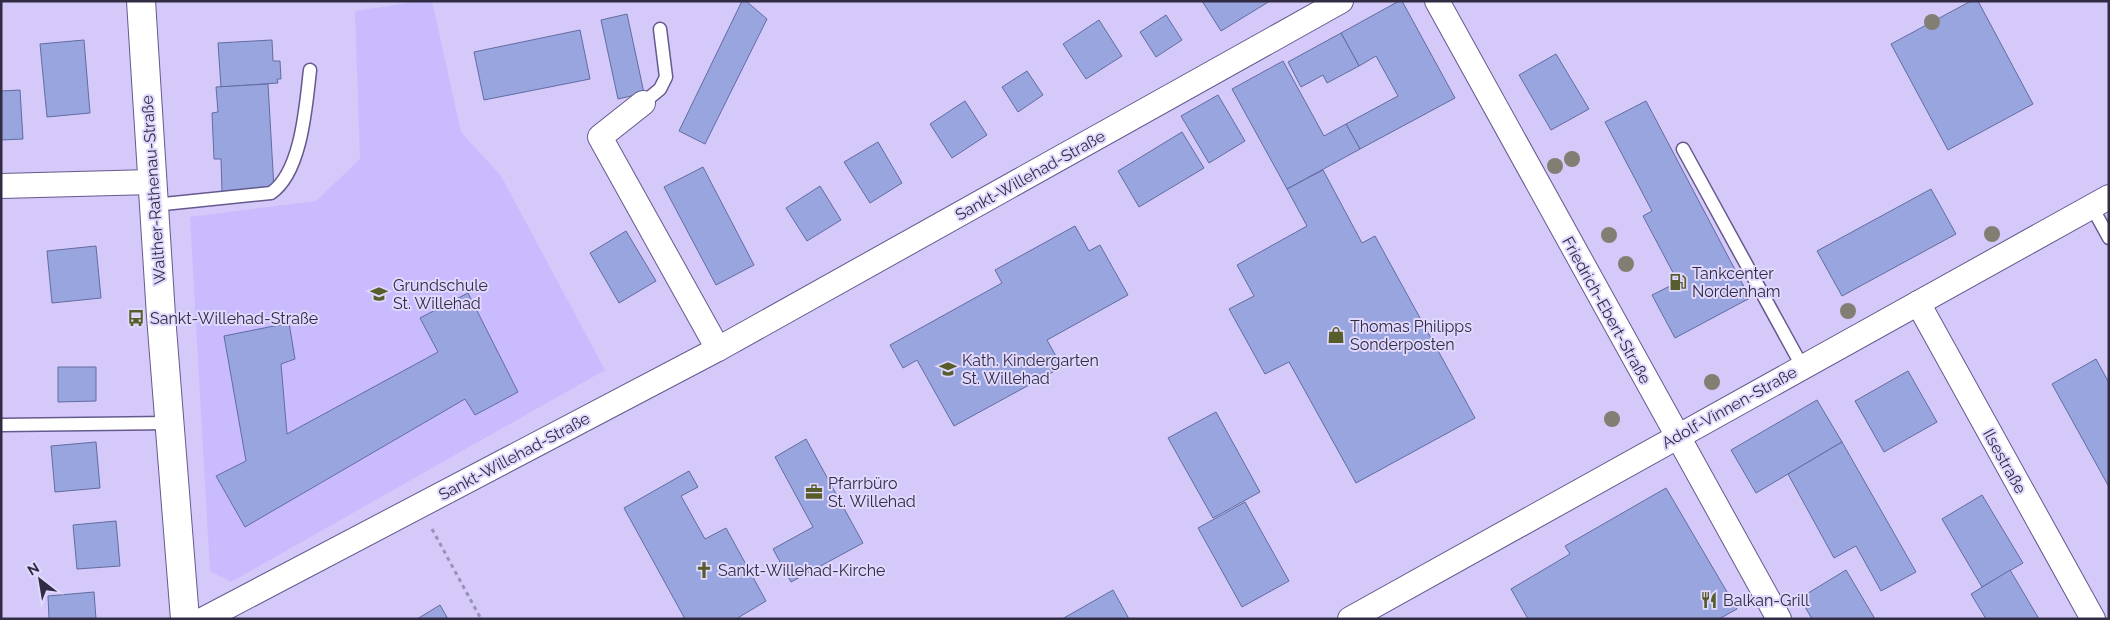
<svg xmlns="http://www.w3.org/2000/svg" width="2110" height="620" viewBox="0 0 2110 620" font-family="Raleway,sans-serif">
<rect width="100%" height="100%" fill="#d4c9f9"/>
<path fill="#cabbfe" d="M421,1H432L461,132L501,176L605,370L231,582L210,571L190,217L316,201L360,159L355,11Z"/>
<g fill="#99a5de" stroke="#626ca1">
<path d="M742,1H746L767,19L705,144L679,131Z"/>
<path d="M1202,1H1270L1221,31Z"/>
<path d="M1399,1H1402L1455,98L1360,149L1346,124L1398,96L1376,56L1359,66L1341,33Z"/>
<path d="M1971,1H1978L2033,104L1948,150L1891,44Z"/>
<path d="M627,14L644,93L618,99L601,20Z"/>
<path d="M1166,15L1182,40L1156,57L1140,32Z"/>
<path d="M1099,20L1122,56L1086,79L1063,44Z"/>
<path d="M580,30L590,79L484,100L474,52Z"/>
<path d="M1341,33L1359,66L1327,83L1323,75L1301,87L1288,62Z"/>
<path d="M84,40L90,113L47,117L40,44Z"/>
<path d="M272,40L273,61H280L281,79H277L278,83L221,87L218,43Z"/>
<path d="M1556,54L1589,109L1551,130L1519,75Z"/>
<path d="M1283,61L1324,136L1346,124L1360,149L1287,189L1232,89Z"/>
<path d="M1027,71L1043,95L1018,112L1002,87Z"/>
<path d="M268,84L274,189L222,192L221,159H214L212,113L218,112L216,87Z"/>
<path d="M20,90L23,139L1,140V91Z"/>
<path d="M1218,95L1245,141L1209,163L1181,116Z"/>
<path d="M965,101L987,135L952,158L930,124Z"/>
<path d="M1646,101L1750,298L1675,338L1652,295L1678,282L1643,216L1652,211L1605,122Z"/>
<path d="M1182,132L1204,168L1139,207L1118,171Z"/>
<path d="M878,142L902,183L870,203L844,162Z"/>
<path d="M703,167L754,265L716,285L664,187Z"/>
<path d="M1323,170L1362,243L1375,236L1475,418L1356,483L1289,362L1265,374L1229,309L1254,296L1237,265L1307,226L1287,189Z"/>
<path d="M820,186L841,220L807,241L786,208Z"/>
<path d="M1931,189L1956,234L1842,296L1817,251Z"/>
<path d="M1075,226L1089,251L1100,245L1128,295L1047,340L1062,367L954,426L917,360L903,368L890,345L1002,283L995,270Z"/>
<path d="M626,231L656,281L619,303L590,253Z"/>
<path d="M96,246L101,298L52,303L47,251Z"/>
<path d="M468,293L518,392L475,415L465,399L245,527L216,476L246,461L224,336L289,323L295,359L281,364L287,434L438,352L420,318Z"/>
<path d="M2096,359L2109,383V487L2052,384Z"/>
<path d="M58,367H96V401L58,402Z"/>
<path d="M1908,371L1937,422L1884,452L1855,401Z"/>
<path d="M1817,400L1842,442L1756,493L1731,450Z"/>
<path d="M1216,412L1260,492L1213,518L1168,438Z"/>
<path d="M806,439L863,543L791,582L773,549L813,527L775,457Z"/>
<path d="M96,442L100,488L55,492L51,446Z"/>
<path d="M1842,442L1916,572L1881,591L1856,546L1834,558L1788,474Z"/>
<path d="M689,471L698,487L681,496L705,539L726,528L766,601L736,619H685L624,508Z"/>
<path d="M1666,488L1737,609L1719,619H1528L1511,589L1570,554L1565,546Z"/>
<path d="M1982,495L2023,563L1982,587L1942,519Z"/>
<path d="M1245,502L1289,581L1242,607L1198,528Z"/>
<path d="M116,521L120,566L77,569L73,525Z"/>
<path d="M1846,570L1875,619H1812L1800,598Z"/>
<path d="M2010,570L2039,619H1986L1971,594Z"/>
<path d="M1113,590L1129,619H1062Z"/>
<path d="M94,592L96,619H49L48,596Z"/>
<path d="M440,605L448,619H417Z"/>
</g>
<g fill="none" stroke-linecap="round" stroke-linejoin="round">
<g stroke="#66598d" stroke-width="15">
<g id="service">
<path d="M643,103L660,89L666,77L660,29"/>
<path d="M1683,149L1802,366"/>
<path d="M154,205L271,193C302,172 306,104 310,70"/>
<path d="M2092,207L2109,238"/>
<path d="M1,425L170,423"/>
</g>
</g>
<g stroke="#66598d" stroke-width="26">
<g id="minor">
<path d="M1437,1L1779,619"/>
<path d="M643,103L600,137L718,349"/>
<path d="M1,186L152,182"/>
<path d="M1918,303L2093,619"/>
<path d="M204,619L718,349L1341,1"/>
<path d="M1350,619L2109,197"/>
</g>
</g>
<g stroke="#66598d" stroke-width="30">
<path id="tertiary" d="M141,1L161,316L185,619"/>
</g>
<path stroke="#9a91b8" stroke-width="3" stroke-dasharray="4 4" stroke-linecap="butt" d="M432,529L481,619"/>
<use href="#service" stroke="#fff" stroke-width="12"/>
<use href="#minor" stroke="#fff" stroke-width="24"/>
<use href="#tertiary" stroke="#fff" stroke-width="28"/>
</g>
<g fill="#817f73">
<circle cx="1932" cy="22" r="8"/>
<circle cx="1572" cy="159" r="8"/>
<circle cx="1555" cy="166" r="8"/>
<circle cx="1992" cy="234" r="8"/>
<circle cx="1609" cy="235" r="8"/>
<circle cx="1626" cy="264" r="8"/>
<circle cx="1848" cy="311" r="8"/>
<circle cx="1712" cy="382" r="8"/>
<circle cx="1612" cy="419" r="8"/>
</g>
<defs>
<g id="fuel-bare" transform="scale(1.35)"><path d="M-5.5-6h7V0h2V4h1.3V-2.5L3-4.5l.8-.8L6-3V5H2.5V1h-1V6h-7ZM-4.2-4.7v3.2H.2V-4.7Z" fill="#575d2b" stroke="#e0d8fd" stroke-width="2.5" paint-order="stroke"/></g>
<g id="school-bare" transform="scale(1.35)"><path d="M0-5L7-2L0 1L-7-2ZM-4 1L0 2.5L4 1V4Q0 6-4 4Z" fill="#575d2b" stroke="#e0d8fd" stroke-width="2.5" paint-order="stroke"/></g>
<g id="bus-bare" transform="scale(1.35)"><path d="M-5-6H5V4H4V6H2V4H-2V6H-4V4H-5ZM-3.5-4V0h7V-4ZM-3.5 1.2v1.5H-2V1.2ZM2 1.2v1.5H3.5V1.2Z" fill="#575d2b" stroke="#e0d8fd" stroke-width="2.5" paint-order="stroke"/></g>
<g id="shop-bare" transform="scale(1.35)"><path d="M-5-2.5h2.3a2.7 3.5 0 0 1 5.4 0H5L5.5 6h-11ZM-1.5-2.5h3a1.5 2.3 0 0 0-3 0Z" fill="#575d2b" stroke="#e0d8fd" stroke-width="2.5" paint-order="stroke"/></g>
<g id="office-bare" transform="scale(1.35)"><path d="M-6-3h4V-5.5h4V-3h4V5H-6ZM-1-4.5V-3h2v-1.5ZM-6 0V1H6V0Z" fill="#575d2b" stroke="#e0d8fd" stroke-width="2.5" paint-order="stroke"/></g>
<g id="church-bare" transform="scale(1.35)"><path d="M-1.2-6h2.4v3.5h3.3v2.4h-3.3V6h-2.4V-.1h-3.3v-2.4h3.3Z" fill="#575d2b" stroke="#e0d8fd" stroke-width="2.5" paint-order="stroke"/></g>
<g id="restaurant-bare" transform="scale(1.35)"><path d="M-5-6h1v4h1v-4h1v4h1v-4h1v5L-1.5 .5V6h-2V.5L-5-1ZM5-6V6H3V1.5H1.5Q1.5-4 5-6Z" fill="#575d2b" stroke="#e0d8fd" stroke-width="2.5" paint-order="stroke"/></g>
</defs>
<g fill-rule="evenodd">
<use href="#fuel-bare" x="1678" y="282"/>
<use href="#school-bare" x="379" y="294"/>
<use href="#bus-bare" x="136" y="318"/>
<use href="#shop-bare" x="1336" y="335"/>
<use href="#school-bare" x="948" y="369"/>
<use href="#office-bare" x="814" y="492"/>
<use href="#church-bare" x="704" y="570"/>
<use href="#restaurant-bare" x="1709" y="600"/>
</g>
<g text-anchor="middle" stroke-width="4" stroke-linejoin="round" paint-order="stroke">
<g font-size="16" fill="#312c43" stroke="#e0d8fd">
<text transform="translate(1030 175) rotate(-29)" y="6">Sankt-Willehad-Straße</text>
<text transform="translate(153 190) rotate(-94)" y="6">Walther-Rathenau-Straße</text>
<text transform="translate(1607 310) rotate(61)" y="6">Friedrich-Ebert-Straße</text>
<text transform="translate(1729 407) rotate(-29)" y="6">Adolf-Vinnen-Straße</text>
<text transform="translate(514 456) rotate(-28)" y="6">Sankt-Willehad-Straße</text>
<text transform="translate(2005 461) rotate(61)" y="6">Ilsestraße</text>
</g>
<g font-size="16" fill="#312c43" stroke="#e0d8fd" text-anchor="start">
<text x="1692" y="279">Tankcenter<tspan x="1692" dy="18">Nordenham</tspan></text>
<text x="393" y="291">Grundschule<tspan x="393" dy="18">St. Willehad</tspan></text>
<text x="150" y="324">Sankt-Willehad-Straße</text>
<text x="1350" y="332">Thomas Philipps<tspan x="1350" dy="18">Sonderposten</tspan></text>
<text x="962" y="366">Kath. Kindergarten<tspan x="962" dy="18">St. Willehad</tspan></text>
<text x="828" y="489">Pfarrbüro<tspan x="828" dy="18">St. Willehad</tspan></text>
<text x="718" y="576">Sankt-Willehad-Kirche</text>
<text x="1723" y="606">Balkan-Grill</text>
</g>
</g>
<rect width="2110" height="620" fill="none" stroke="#312c43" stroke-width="5"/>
<g transform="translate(40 580) rotate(329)" stroke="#e0d8fd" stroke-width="4" paint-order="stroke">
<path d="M0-4L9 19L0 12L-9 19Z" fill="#312c43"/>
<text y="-8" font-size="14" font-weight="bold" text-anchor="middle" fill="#312c43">N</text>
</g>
</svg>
